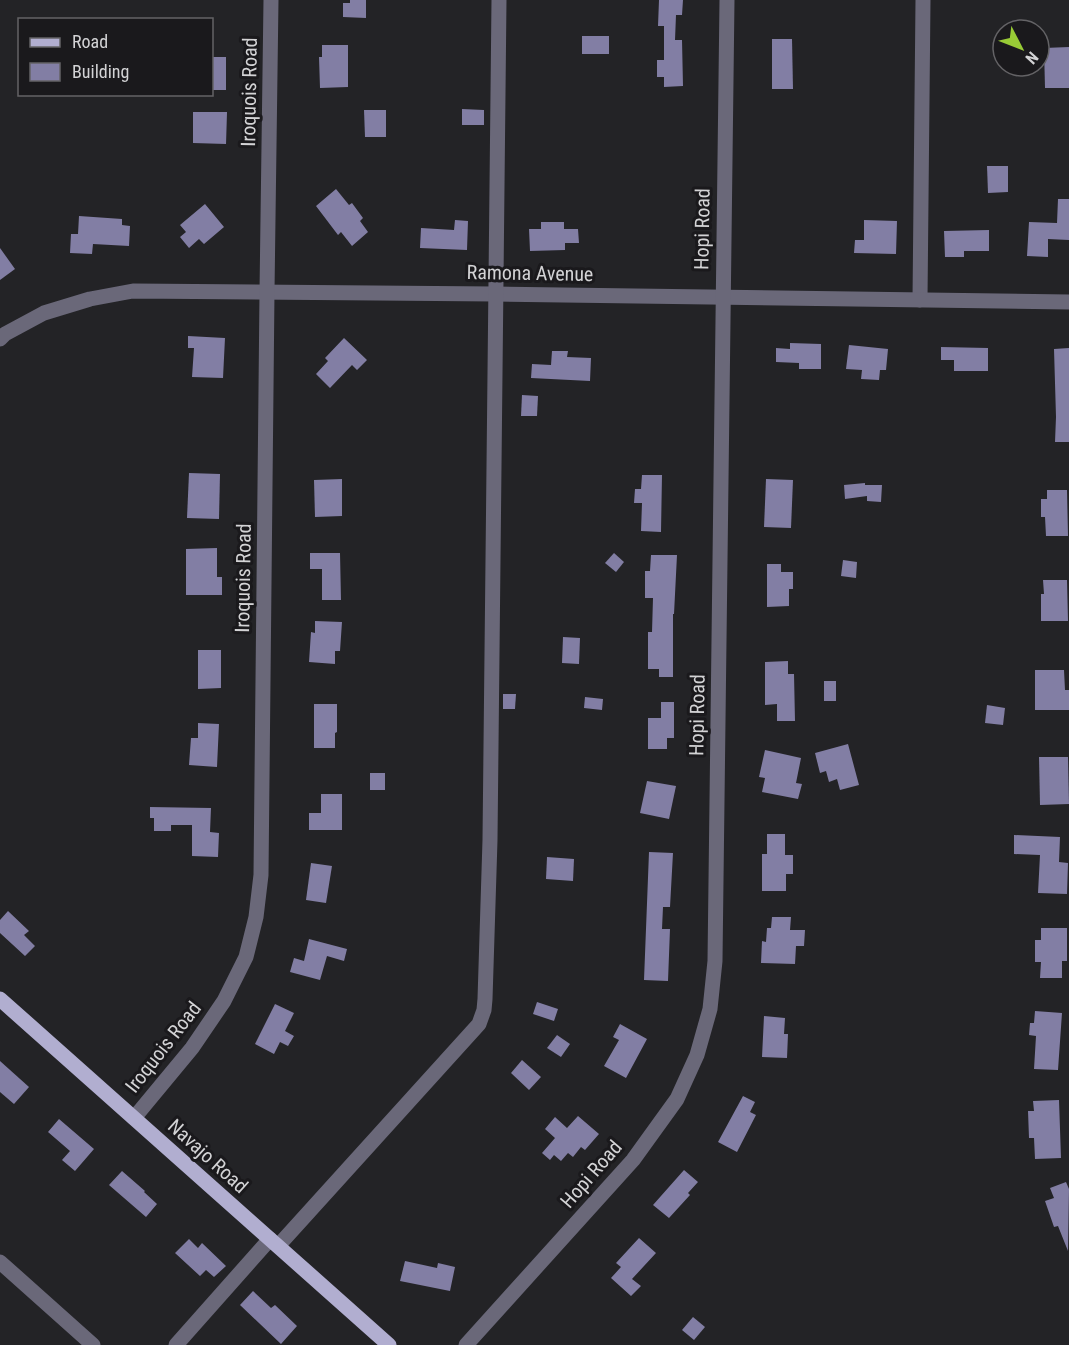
<svg xmlns="http://www.w3.org/2000/svg" width="1069" height="1345" viewBox="0 0 1069 1345" font-family="'Roboto Condensed',sans-serif">
<rect width="100%" height="100%" fill="#232326"/>
<g fill="#827ea4">
<path d="M350,0H366V18L343,17V3H350Z"/>
<path d="M659,0H683L682,15H676L675,40H682L683,86L664,87V77H657V60H664V26H658Z"/>
<rect x="582" y="36" width="27" height="18"/>
<path d="M772,39H792L793,89H772Z"/>
<path d="M322,45H348V87L320,88L319,57H322Z"/>
<path d="M1069,47V88H1045L1044,48Z"/>
<rect x="212" y="57" width="14" height="33"/>
<path d="M462,109L484,110V125H462Z"/>
<path d="M364,110H386V137H365Z"/>
<path d="M193,112H227L226,144L193,143Z"/>
<path d="M987,166H1008V192L988,193Z"/>
<path d="M336,189L349,205L352,203L363,218L360,221L368,232L352,246L341,232L338,235L316,206Z"/>
<path d="M1058,199H1069V240L1048,239V257L1027,256L1029,222L1057,223Z"/>
<path d="M205,204L224,227L204,244L199,239L189,248L180,237L186,232L180,225Z"/>
<path d="M79,216L122,219V225L130,226L129,246L93,244L92,254L70,253L71,234H78Z"/>
<path d="M455,220L468,221L467,250L420,248L421,228L454,230Z"/>
<path d="M864,220L897,221L896,254L854,253L855,240H864Z"/>
<path d="M541,222H564V229H578L579,243H565V250L530,251L529,229H541Z"/>
<path d="M989,230V251H964V257H945L944,231Z"/>
<path d="M0,248L15,269L0,280Z"/>
<path d="M188,336L225,338L223,378L192,377L194,348H188Z"/>
<path d="M344,338L367,360L357,370L352,365L330,388L316,374L328,361L325,358Z"/>
<path d="M790,343L821,344V369H799V363L776,362V348L790,349Z"/>
<path d="M849,345L888,349L886,370H880L879,380L861,379L862,370L846,369Z"/>
<path d="M941,347L988,348V371H954V360H941Z"/>
<path d="M1069,348V442H1055L1056,417L1054,349Z"/>
<path d="M552,351H568L567,357L591,358L590,381L531,378L532,364L551,365Z"/>
<path d="M522,395L538,396L537,416H521Z"/>
<path d="M189,473L220,474L219,519L187,518Z"/>
<path d="M642,475H662L661,532L641,531L642,503H634L635,489H641Z"/>
<path d="M342,479V516L315,517L314,480Z"/>
<path d="M766,479L793,480L791,528L764,527Z"/>
<path d="M865,483V485H882L881,502L867,501V496L845,499L844,485Z"/>
<path d="M1047,490H1067L1068,536H1046L1045,517H1041V499H1047Z"/>
<path d="M217,548V577H222V595H186V549Z"/>
<path d="M310,553H340L341,600H322V569H310Z"/>
<path d="M614,553L624,562L616,572L605,563Z"/>
<path d="M651,555H677L674,614H673V677H659V669H648V632H652L653,598H645V571H650Z"/>
<path d="M843,560L857,562L856,578L841,576Z"/>
<path d="M767,564H781V572H793V589H789V606L767,607Z"/>
<path d="M1043,580H1067L1068,621H1041V594H1044Z"/>
<path d="M315,621L342,622L340,651H335V664L309,662L311,632L315,633Z"/>
<path d="M563,637L580,638L579,664L562,663Z"/>
<path d="M198,650H221V688L198,689Z"/>
<path d="M788,661V674H794L795,721H777V704L765,705V662Z"/>
<path d="M1035,670H1064L1065,690H1069V710H1035Z"/>
<rect x="824" y="681" width="12" height="20"/>
<path d="M503,694H516L515,709H503Z"/>
<path d="M585,697L603,699L602,710L584,708Z"/>
<path d="M661,702H674V738H667V749H648V718H661Z"/>
<path d="M314,704H337V732L335,733V748H314Z"/>
<path d="M987,705L1005,708L1003,725L985,723Z"/>
<path d="M198,723L219,724L217,767L189,765L191,738H198Z"/>
<path d="M848,744L859,785L840,790L837,779L829,782L826,771L820,773L815,753Z"/>
<path d="M765,750L801,758L796,783L802,784L798,799L762,792L765,778L759,777Z"/>
<path d="M1039,757H1068L1069,804L1040,805Z"/>
<rect x="370" y="773" width="15" height="17"/>
<path d="M647,781L676,786L669,819L640,813Z"/>
<path d="M321,794H342V830H309V813H321Z"/>
<path d="M150,807L211,808L210,832L219,833L218,857L192,856V825H171V831H154V818H150Z"/>
<path d="M767,834H785V855H793V874H786V891H762V854H767Z"/>
<path d="M1014,835L1060,837L1059,862L1068,863L1067,894L1038,893L1040,855L1014,854Z"/>
<path d="M649,852L673,853L670,907H663L662,929H670L668,981L644,980Z"/>
<path d="M547,857L574,859L573,881L546,879Z"/>
<path d="M311,863L332,866L326,903L306,900Z"/>
<path d="M8,911L29,931L24,935L35,946L25,956L0,933V920Z"/>
<path d="M772,917H791L790,930H805L804,946H796L795,964L761,963L762,941L766,942L767,928H771Z"/>
<path d="M1041,928H1067V961H1062V978H1040L1041,962H1035V940H1041Z"/>
<path d="M309,939L347,949L344,961L327,956L320,980L290,972L294,958L304,961Z"/>
<path d="M537,1002L558,1009L554,1021L533,1014Z"/>
<path d="M275,1004L294,1013L285,1031L294,1036L288,1046L280,1042L274,1054L255,1044Z"/>
<path d="M1035,1011L1062,1013L1058,1070L1034,1069L1036,1036L1029,1035L1030,1023H1034Z"/>
<path d="M764,1016L785,1018L784,1034H788L787,1058L762,1057Z"/>
<path d="M620,1024L647,1039L626,1078L604,1066L619,1040L613,1037Z"/>
<path d="M557,1035L570,1044L561,1057L547,1048Z"/>
<path d="M522,1060L541,1077L529,1090L511,1073Z"/>
<path d="M0,1061L29,1087L14,1104L0,1092Z"/>
<path d="M743,1096L755,1102L750,1112L756,1115L737,1152L718,1142Z"/>
<path d="M1059,1100L1061,1158L1035,1159L1034,1138H1029L1028,1111H1034L1033,1101Z"/>
<path d="M578,1116L599,1134L585,1150L581,1147L573,1157L568,1153L561,1161L554,1155L550,1160L542,1153L555,1138L545,1129L555,1117L567,1128Z"/>
<path d="M59,1119L94,1149L75,1171L62,1160L70,1151L48,1132Z"/>
<path d="M684,1170L698,1182L688,1193L690,1195L669,1218L653,1205Z"/>
<path d="M122,1171L145,1191L144,1192L157,1204L146,1217L109,1185Z"/>
<path d="M1066,1182L1069,1189L1068,1251L1058,1226L1054,1227L1045,1201L1054,1198L1050,1188Z"/>
<path d="M639,1238L656,1253L632,1279L641,1286L631,1296L611,1278L621,1267L616,1263Z"/>
<path d="M189,1239L198,1248L202,1243L226,1266L214,1277L206,1270L200,1276L175,1253Z"/>
<path d="M405,1261L437,1268L438,1263L455,1267L450,1291L400,1281Z"/>
<path d="M253,1291L271,1308L275,1305L297,1326L281,1344L240,1305Z"/>
<path d="M693,1317L705,1327L694,1340L682,1330Z"/>
</g>
<g fill="none" stroke-linecap="round" stroke-linejoin="round">
<g stroke="#6a6879" stroke-width="15">
<path d="M920,300L923,0"/>
<path d="M0,339L5,334L44,313L90,299L133,291L495,294L1069,302"/>
<path d="M134,1118L192,1048L224,1001L246,957L256,917L261,875L267,292L271,0"/>
<path d="M278,1246L479,1024L484,1010L485,999L490,840L499,0"/>
<path d="M0,1262L93,1345"/>
<path d="M176,1345L270,1239"/>
<path d="M466,1345L633,1160L677,1099L697,1055L710,1009L715,961L727,0"/>
</g>
<path stroke="#b1aed0" stroke-width="15" d="M0,999L389,1345"/>
</g>
<g text-anchor="middle" stroke-width="6" stroke-linejoin="round" paint-order="stroke">
<g font-size="20" fill="#d3d3d5" stroke="#1a191c">
<text transform="translate(249 92) rotate(-89)" y="7">Iroquois Road</text>
<text transform="translate(702 229) rotate(-89)" y="7">Hopi Road</text>
<text transform="translate(530 273) rotate(1)" y="7">Ramona Avenue</text>
<text transform="translate(243 578) rotate(-89)" y="7">Iroquois Road</text>
<text transform="translate(697 715) rotate(-89)" y="7">Hopi Road</text>
<text transform="translate(163 1047) rotate(-52)" y="7">Iroquois Road</text>
<text transform="translate(208 1156) rotate(42)" y="7">Navajo Road</text>
<text transform="translate(591 1174) rotate(-49)" y="7">Hopi Road</text>
</g>
</g>
<rect x="18" y="18" width="195" height="78" fill="#1a191c" stroke="#646366" stroke-width="1.5"/>
<rect x="30" y="38" width="30" height="9" fill="#b1aed0" stroke="#646366" stroke-width="1.5"/>
<text x="72" y="48" font-size="18" fill="#d3d3d5">Road</text>
<rect x="30" y="63" width="30" height="18" fill="#827ea4" stroke="#646366" stroke-width="1.5"/>
<text x="72" y="78" font-size="18" fill="#d3d3d5">Building</text>
<g transform="translate(1021 48) rotate(132)"><circle r="28" fill="#1a191c" stroke="#646366" stroke-width="1.5"/>
<path d="M0-4.5L10 22L0 15L-10 22Z" fill="#98cb36"/>
<text y="-9" font-size="16" font-weight="bold" text-anchor="middle" fill="#d3d3d5">N</text>
</g>
</svg>
